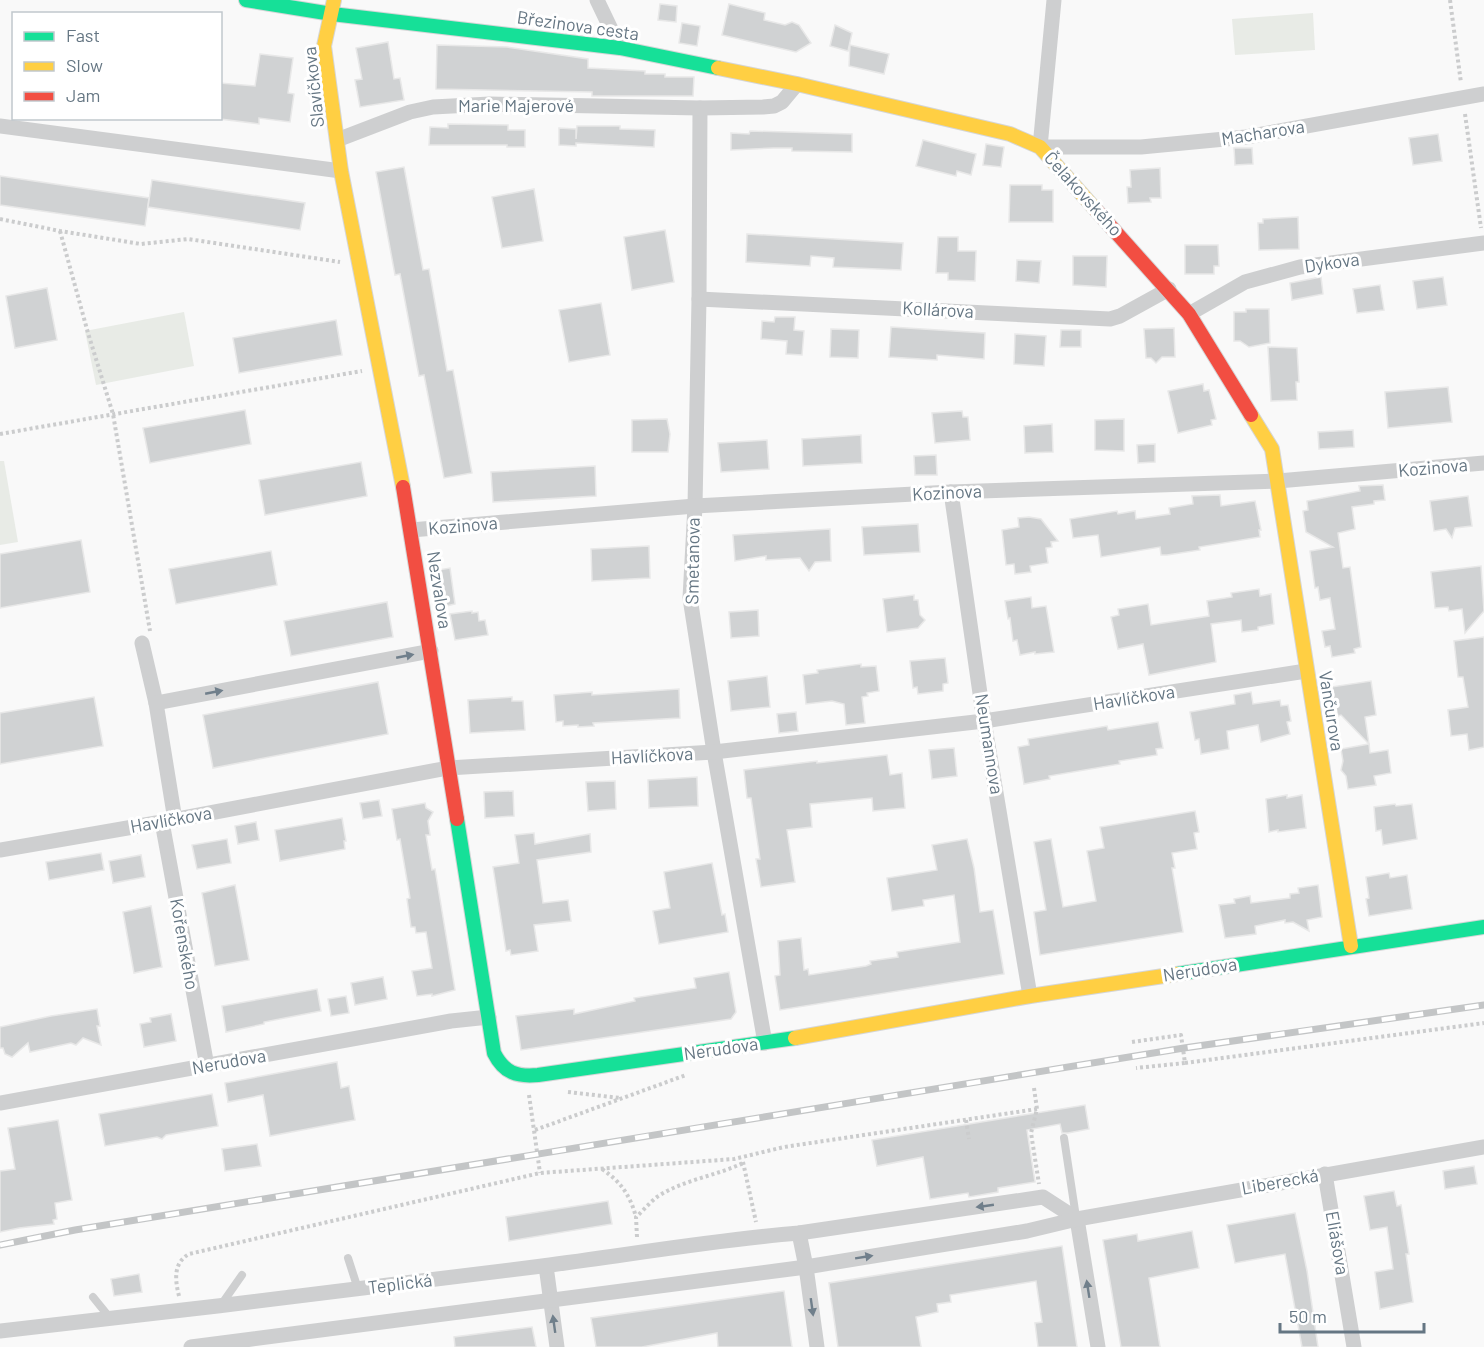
<svg xmlns="http://www.w3.org/2000/svg" width="1484" height="1347" viewBox="0 0 1484 1347" font-family="Barlow,sans-serif">
<rect width="100%" height="100%" fill="#f9f9f9"/>
<g fill="#e8ebe6">
<path d="M1313,13L1315,50L1235,55L1232,19Z"/>
<path d="M184,312L194,366L96,385L85,331Z"/>
<path d="M0,461H4L18,542L0,545Z"/>
</g>
<g fill="#d0d2d3" stroke="#e8e8e8" stroke-width="1.5">
<path d="M660,4L677,6L676,22L658,20Z"/>
<path d="M729,4L765,13L764,20L785,25L792,22L799,25L811,43L796,52L722,35Z"/>
<path d="M682,23L700,26L697,46L679,43Z"/>
<path d="M835,25L852,33L848,51L830,46Z"/>
<path d="M388,42L394,79L400,78L404,100L360,107L355,80L362,79L356,48Z"/>
<path d="M437,45L507,47L588,59V68L645,71V74H665V77H694L693,96H592V92L436,89Z"/>
<path d="M850,45L889,54L884,74L849,66Z"/>
<path d="M260,54L293,58L288,93L294,94L290,122L259,118V124L220,119V83L255,86Z"/>
<path d="M448,124L508,125V130H525V147H507V145H429L430,127L448,128Z"/>
<path d="M577,126H620V129L655,130L654,147L576,143V146L559,145V128L576,129V139Z"/>
<path d="M750,131L852,134V152L792,151V148H774L731,150V133L749,134Z"/>
<path d="M1438,134L1442,161L1413,165L1409,138Z"/>
<path d="M923,140L976,154L971,175L957,171L956,176L916,166Z"/>
<path d="M986,144L1004,147L1001,167L983,165Z"/>
<path d="M1234,148H1252L1253,164L1235,165Z"/>
<path d="M404,167L423,270L429,269L447,371L453,370L472,473L444,478L424,375L419,376L400,274L395,275L376,172Z"/>
<path d="M1160,168L1161,198H1150L1151,202L1128,203L1127,187H1131L1130,170Z"/>
<path d="M0,176L149,198L145,226L0,205Z"/>
<path d="M152,180L305,203L300,230L148,207Z"/>
<path d="M1010,185H1042V190H1053V222H1009Z"/>
<path d="M534,189L543,241L502,248L492,197Z"/>
<path d="M1298,217L1299,249L1259,250L1258,223H1263V219Z"/>
<path d="M665,230L674,282L632,290L624,237Z"/>
<path d="M747,234L903,243L901,270L833,267L834,258L811,256L810,266L746,262Z"/>
<path d="M938,237H958V251H976L975,281L948,280V273H936Z"/>
<path d="M1185,245H1218L1219,266H1214V274H1185Z"/>
<path d="M1073,256H1107L1106,287L1073,285Z"/>
<path d="M1017,260L1041,261L1039,283L1016,281Z"/>
<path d="M1321,277L1323,294L1292,300L1290,283Z"/>
<path d="M1443,277L1447,305L1417,309L1413,281Z"/>
<path d="M1380,285L1384,310L1357,313L1353,289Z"/>
<path d="M47,288L57,340L15,348L6,296Z"/>
<path d="M601,303L610,355L569,362L559,310Z"/>
<path d="M1246,309H1269L1270,343L1249,347L1240,341H1234V312H1246Z"/>
<path d="M775,317H795L794,330L804,331L802,355L786,354L787,341L761,339L762,321L774,322Z"/>
<path d="M336,320L342,355L239,373L233,338Z"/>
<path d="M891,327L985,333L984,359L937,355V360L889,357Z"/>
<path d="M1174,328L1175,357H1162L1156,363L1151,358H1146L1144,329Z"/>
<path d="M831,329L859,330L858,358L830,357Z"/>
<path d="M1061,330H1081V347H1060Z"/>
<path d="M1015,334L1046,336L1044,366L1014,364Z"/>
<path d="M1268,347L1297,348L1299,382H1296L1297,400L1271,401Z"/>
<path d="M1203,384L1204,391L1209,390L1216,419L1211,420L1212,425L1178,433L1168,391Z"/>
<path d="M1448,387L1452,422L1388,428L1385,392Z"/>
<path d="M245,410L251,444L150,463L143,428Z"/>
<path d="M962,411L963,417H968L970,440L935,443L932,413Z"/>
<path d="M667,419L670,434L668,452H632V420Z"/>
<path d="M1124,419V451L1095,450V420Z"/>
<path d="M1052,424L1053,452L1025,453L1024,426Z"/>
<path d="M1353,430L1354,447L1319,449L1318,432Z"/>
<path d="M861,435L862,463L803,466L802,439Z"/>
<path d="M767,440L769,469L721,472L718,443Z"/>
<path d="M1155,444V462L1138,463L1137,445Z"/>
<path d="M936,455L937,475H915L914,456Z"/>
<path d="M361,462L367,496L265,515L259,480Z"/>
<path d="M595,466L596,496L493,502L491,472Z"/>
<path d="M1383,485L1385,500L1374,501V504L1352,507L1355,529L1338,533L1343,568L1350,567L1361,647L1354,649L1355,653L1332,657L1330,646L1325,647L1322,631L1335,629L1330,598L1320,600L1318,587L1315,588L1310,551L1333,547L1306,532L1303,511L1308,510L1307,501L1360,491L1359,486Z"/>
<path d="M1220,495L1221,506L1255,501L1261,530H1259L1260,537L1199,547L1200,550L1167,555H1161L1160,547L1101,557L1098,535L1073,538L1070,519L1117,511L1118,514L1135,511L1136,519L1170,514L1169,508L1193,504L1192,496Z"/>
<path d="M1468,496L1472,526L1455,528L1452,538L1446,529L1434,531L1430,501Z"/>
<path d="M1029,517L1041,519L1058,541L1051,542L1052,547L1046,548L1048,563L1030,566L1031,572L1015,574L1014,564L1006,565L1002,530L1019,527L1018,518Z"/>
<path d="M918,524L920,552L864,555L862,527Z"/>
<path d="M830,529L831,561L815,562L809,571L800,558L766,560V556L735,561L733,535Z"/>
<path d="M81,540L90,592L0,608V554Z"/>
<path d="M649,546L650,578L592,581L591,549Z"/>
<path d="M271,551L277,585L176,604L169,569Z"/>
<path d="M1481,566L1484,611L1465,633L1462,609L1449,611L1448,607L1435,608L1431,572Z"/>
<path d="M450,568L455,604L438,608L432,571Z"/>
<path d="M1259,589L1260,596L1271,594L1274,624L1258,627V630L1242,632L1241,620L1211,624L1216,662L1149,675L1143,644L1118,649L1111,617L1119,615L1118,609L1148,604L1151,625L1209,616L1207,601L1232,597L1231,593Z"/>
<path d="M914,595V600H918L920,615L925,620L918,628L887,632L883,599Z"/>
<path d="M1031,597L1032,608L1046,606L1054,652L1035,654V652L1020,655L1017,640L1013,641L1010,618L1008,619L1005,601Z"/>
<path d="M387,602L393,637L291,656L284,621Z"/>
<path d="M758,610L759,636L731,638L729,612Z"/>
<path d="M472,611V613L478,612L479,621L485,620L488,635L455,640L450,614Z"/>
<path d="M1484,637V747L1469,750L1467,734L1451,736L1448,710L1468,707L1463,677H1458L1454,641Z"/>
<path d="M945,658L948,683L943,684V691L918,694L917,687L913,688L910,661Z"/>
<path d="M861,664V667L876,666L879,691L867,693L868,696L862,697L865,723L846,725L844,704L832,701L806,704L803,675L818,673L817,670Z"/>
<path d="M767,676L770,707L731,711L728,681Z"/>
<path d="M1371,681L1376,715L1365,717L1369,744L1341,715L1338,716L1331,687Z"/>
<path d="M378,682L388,734L213,768L203,715Z"/>
<path d="M679,689L680,718L593,723L594,726L578,727V725L563,726V721L556,722L554,695L592,692V695Z"/>
<path d="M1251,692L1253,704L1280,700L1281,706L1288,705L1291,721L1287,722L1290,734L1261,742L1258,725L1227,731L1229,749L1201,754L1199,739L1195,740L1190,712L1235,704L1234,695Z"/>
<path d="M94,697L103,746L0,764V713Z"/>
<path d="M512,697V701H523L525,730L470,733L468,700Z"/>
<path d="M796,712L798,731L779,733L777,714Z"/>
<path d="M1158,722L1163,748L1156,749L1157,755L1119,761L1120,764L1049,776L1050,779L1024,784L1018,747L1029,745L1028,739L1107,726L1108,730Z"/>
<path d="M1369,744L1370,753L1388,750L1391,773L1374,776L1376,785L1348,789L1346,776L1341,770L1343,761L1341,749Z"/>
<path d="M954,748L957,776L932,779L929,750Z"/>
<path d="M887,755L890,775L902,773L905,808L873,811L872,798L810,804L812,827L787,830L795,882L761,887L756,859H760L751,798H747L744,770L817,761V763Z"/>
<path d="M697,777L698,806L649,808L648,780Z"/>
<path d="M615,781L616,809L588,811L586,782Z"/>
<path d="M513,791L514,816L485,818L484,792Z"/>
<path d="M1287,795V798L1302,795L1306,828L1278,832V830L1269,832L1266,799Z"/>
<path d="M379,800L382,816L363,819L360,803Z"/>
<path d="M425,803L426,808L433,812L428,821L430,835H426L432,870L435,869L455,990L432,996V994L417,996L412,971L432,968L426,932L416,933L415,927H411L407,899L410,898L400,839L397,840L392,809Z"/>
<path d="M1395,804L1396,806L1412,804L1417,839L1383,845L1381,830L1376,831L1374,807Z"/>
<path d="M1195,811L1199,832L1194,833L1197,849L1172,853L1175,868H1172L1183,932L1040,955L1034,912L1046,910L1034,842L1051,839L1063,907L1096,901L1087,851L1104,848L1100,827Z"/>
<path d="M342,818L346,841H344L345,849L280,861L275,830Z"/>
<path d="M256,822L259,840L238,844L235,826Z"/>
<path d="M534,833L535,844L590,834L591,852L537,860L543,903L568,900L571,921L534,925L538,951L511,955L510,950L506,951L493,867L519,863L515,835Z"/>
<path d="M227,839L231,863L197,869L192,845Z"/>
<path d="M967,839L974,868L980,912L993,910L1004,974L780,1010L775,976L780,975L778,941L801,938L804,970L808,969L809,975L866,966L871,964L870,961L898,957L897,952L960,942L954,895L923,900L924,906L892,911L887,878L937,870L932,845Z"/>
<path d="M101,853L104,870L49,880L46,862Z"/>
<path d="M141,855L145,877L113,883L109,861Z"/>
<path d="M712,863L722,915L725,914L728,932L659,944L653,911L670,908L664,872Z"/>
<path d="M1389,873L1390,878L1407,875L1412,909L1369,916L1366,899L1369,898L1366,877Z"/>
<path d="M235,885L249,960L215,966L202,893Z"/>
<path d="M1318,885L1322,917L1307,920L1309,931L1293,922L1285,923V920L1255,926L1256,934L1225,938L1219,905L1235,903L1234,899L1250,896L1251,903L1290,898V894L1299,893L1298,888Z"/>
<path d="M151,906L162,967L134,973L123,912Z"/>
<path d="M729,972L736,1012L731,1019L521,1050L516,1016L574,1009V1014L635,1001L634,998L696,988L694,978Z"/>
<path d="M383,977L387,999L355,1005L351,983Z"/>
<path d="M317,989L321,1011L264,1022V1024L226,1032L222,1006Z"/>
<path d="M346,996L349,1013L331,1016L328,999Z"/>
<path d="M97,1009L100,1026H97L101,1045L83,1038L76,1045L71,1043L30,1052L28,1043L12,1057L5,1054L3,1048H0V1027L51,1016Z"/>
<path d="M171,1014L176,1041L144,1047L140,1024L151,1022L150,1018Z"/>
<path d="M337,1062L341,1088L349,1086L355,1120L270,1136L263,1095L228,1102L225,1083Z"/>
<path d="M212,1094L218,1126L166,1135L162,1139L157,1137L105,1146L99,1114Z"/>
<path d="M1085,1105L1089,1129L1068,1133H1062L1060,1124L1027,1130L1035,1182L998,1188V1192L969,1197L968,1193L930,1199L923,1157L877,1166L872,1140Z"/>
<path d="M58,1120L72,1200L55,1203L57,1219L53,1220L54,1224L19,1228L0,1232V1171L15,1169L8,1128Z"/>
<path d="M257,1144L261,1166L225,1171L222,1149Z"/>
<path d="M1474,1166L1477,1184L1445,1189L1443,1171Z"/>
<path d="M1394,1191L1397,1206L1401,1205L1409,1254H1406L1413,1302L1380,1309L1375,1272L1393,1269L1387,1227L1370,1230L1364,1196Z"/>
<path d="M608,1201L612,1224L509,1241L506,1217Z"/>
<path d="M1295,1213L1307,1271L1318,1347H1302L1285,1254L1235,1263L1227,1225Z"/>
<path d="M1192,1231L1199,1268L1149,1278L1160,1347H1121L1103,1240L1137,1234L1138,1241Z"/>
<path d="M1062,1246L1077,1347H1038L1035,1323L1042,1322L1036,1281L950,1295L951,1302L937,1304L938,1312L916,1317L921,1347H838L829,1283Z"/>
<path d="M139,1274L142,1292L114,1296L111,1279Z"/>
<path d="M784,1291L792,1347H718L717,1333L642,1347H596L591,1318Z"/>
<path d="M532,1327L536,1347H455L454,1337Z"/>
</g>
<g fill="none" stroke-linecap="round" stroke-linejoin="round">
<g stroke="#d5d6d7" stroke-width="16">
<g id="fast">
<path d="M246,0L332,14L620,48L718,68"/>
<path d="M457,819L494,1053C504,1073 517,1077 538,1075L795,1038"/>
<path d="M1177,974L1484,927"/>
</g>
</g>
<g stroke="#d5d6d7" stroke-width="16">
<g id="slow">
<path d="M334,0L324,46L341,171L403,487"/>
<path d="M718,68L797,84L1010,134L1040,147L1096,210"/>
<path d="M1251,415L1272,449L1351,946"/>
<path d="M795,1038L1030,996L1177,974"/>
</g>
</g>
<g stroke="#d5d6d7" stroke-width="16">
<g id="jam">
<path d="M1096,210L1189,314L1251,415"/>
<path d="M403,487L457,819"/>
</g>
</g>
<g stroke="#cbcccd" stroke-width="4" stroke-dasharray="3 3" stroke-linecap="butt">
<path d="M1450,0L1461,83"/>
<path d="M1465,114L1481,228"/>
<path d="M0,219L60,231L141,244L188,239L340,262"/>
<path d="M60,231L88,333L113,414L150,631"/>
<path d="M0,434L362,371"/>
<path d="M1132,1042L1181,1035L1185,1063L1136,1068"/>
<path d="M1185,1063L1484,1023"/>
<path d="M1034,1088L1037,1109L1031,1133L1039,1184"/>
<path d="M568,1092L620,1098"/>
<path d="M529,1095L540,1173"/>
<path d="M966,1120L969,1139"/>
<path d="M535,1130L686,1075"/>
<path d="M743,1162L756,1222"/>
<path d="M602,1169C621,1182 630,1195 636,1217"/>
<path d="M637,1237L636,1217C643,1211 650,1202 657,1197C682,1180 716,1176 743,1163"/>
<path d="M179,1296C175,1280 173,1263 189,1254L540,1173L734,1159L784,1147L1037,1109"/>
</g>
<g stroke="#cecfd0" stroke-width="8">
<path d="M1064,1138L1076,1217"/>
<path d="M348,1258L358,1289"/>
<path d="M93,1297L110,1318"/>
<path d="M221,1305L242,1275"/>
</g>
<g stroke="#cecfd0" stroke-width="15">
<path d="M597,0L620,48"/>
<path d="M1054,0L1040,147H1141L1246,137L1484,94"/>
<path d="M700,108L699,299L695,506L690,598L714,752L765,1043"/>
<path d="M0,126L341,171"/>
<path d="M337,140L410,112L433,107L490,104L700,108L763,107L774,106L782,102L797,84"/>
<path d="M699,299L1110,319L1120,316L1169,289"/>
<path d="M1189,314L1245,282L1300,267L1484,243"/>
<path d="M951,492L984,721L1030,996"/>
<path d="M411,530L695,506L951,492L1278,481L1484,463"/>
<path d="M142,643L156,703L175,820"/>
<path d="M156,703L431,651"/>
<path d="M162,822L207,1066"/>
<path d="M0,850L162,822L448,768L714,752L984,721L1306,671"/>
<path d="M0,1103L451,1021L489,1017"/>
<path d="M1325,1174L1354,1347"/>
<path d="M1077,1219L1098,1347"/>
<path d="M799,1233L806,1267L817,1347"/>
<path d="M546,1266L557,1347"/>
<path d="M0,1331C181,1311 361,1289 542,1266C628,1255 713,1240 799,1233L1043,1197L1077,1219"/>
<path d="M191,1347L806,1267L1027,1231L1077,1219L1484,1147"/>
</g>
<use href="#fast" stroke="#16e098" stroke-width="14"/>
<use href="#slow" stroke="#ffcf43" stroke-width="14"/>
<use href="#jam" stroke="#f24e42" stroke-width="14"/>
<g stroke="#c3c5c6" stroke-width="7">
<path id="rail" d="M0,1245L75,1230L1184,1048L1484,1005"/>
</g>
<use href="#rail" stroke="#fff" stroke-width="4.5" stroke-dasharray="14" stroke-linecap="butt"/>
</g>
<defs><path id="oneway-solid" d="M-6-.8H1V-3.2L6.5 0L1 3.2V.8H-6Z" transform="scale(1.5)"/></defs>
<g fill="#707f8b">
<use href="#oneway-solid" transform="translate(405 656) rotate(-11)"/>
<use href="#oneway-solid" transform="translate(214 692) rotate(-11)"/>
<use href="#oneway-solid" transform="translate(985 1206) rotate(172)"/>
<use href="#oneway-solid" transform="translate(864 1257) rotate(-9)"/>
<use href="#oneway-solid" transform="translate(1088 1289) rotate(-99)"/>
<use href="#oneway-solid" transform="translate(812 1307) rotate(82)"/>
<use href="#oneway-solid" transform="translate(554 1324) rotate(-98)"/>
</g>
<g text-anchor="middle" stroke-width="6" stroke-linejoin="round" paint-order="stroke">
<g font-size="18" fill="#657683" stroke="#fff">
<text transform="translate(578 26) rotate(8)" y="6">Březinova cesta</text>
<text transform="translate(314 87) rotate(-96)" y="6">Slavíčkova</text>
<text x="516" y="112">Marie Majerové</text>
<text transform="translate(1263 133) rotate(-9)" y="6">Macharova</text>
<text transform="translate(1083 194) rotate(48)" y="6">Čelakovského</text>
<text transform="translate(1332 263) rotate(-8)" y="6">Dykova</text>
<text transform="translate(938 310) rotate(3)" y="6">Kollárova</text>
<text transform="translate(1433 468) rotate(-5)" y="6">Kozinova</text>
<text transform="translate(947 493) rotate(-3)" y="6">Kozinova</text>
<text transform="translate(463 526) rotate(-5)" y="6">Kozinova</text>
<text transform="translate(693 561) rotate(-89)" y="6">Smetanova</text>
<text transform="translate(439 590) rotate(81)" y="6">Nezvalova</text>
<text transform="translate(1134 698) rotate(-9)" y="6">Havlíčkova</text>
<text transform="translate(1331 711) rotate(81)" y="6">Vančurova</text>
<text transform="translate(989 744) rotate(81)" y="6">Neumannova</text>
<text transform="translate(652 756) rotate(-3)" y="6">Havlíčkova</text>
<text transform="translate(171 820) rotate(-10)" y="6">Havlíčkova</text>
<text transform="translate(184 944) rotate(80)" y="6">Kořenského</text>
<text transform="translate(1200 970) rotate(-9)" y="6">Nerudova</text>
<text transform="translate(721 1049) rotate(-8)" y="6">Nerudova</text>
<text transform="translate(229 1062) rotate(-10)" y="6">Nerudova</text>
<text transform="translate(1280 1182) rotate(-10)" y="6">Liberecká</text>
<text transform="translate(1337 1243) rotate(80)" y="6">Eliášova</text>
<text transform="translate(400 1284) rotate(-7)" y="6">Teplická</text>
</g>
</g>
<rect x="12" y="12" width="210" height="108" fill="#ffffff" stroke="#c1c8cd" stroke-width="1.5"/>
<rect x="24" y="32" width="30" height="9" fill="#16e098" stroke="#c1c8cd" stroke-width="1.5"/>
<text x="66" y="42" font-size="18" fill="#657683">Fast</text>
<rect x="24" y="62" width="30" height="9" fill="#ffcf43" stroke="#c1c8cd" stroke-width="1.5"/>
<text x="66" y="72" font-size="18" fill="#657683">Slow</text>
<rect x="24" y="92" width="30" height="9" fill="#f24e42" stroke="#c1c8cd" stroke-width="1.5"/>
<text x="66" y="102" font-size="18" fill="#657683">Jam</text>
<path d="M1280 1323v9h144v-9" fill="none" stroke="#657683" stroke-width="3"/>
<text x="1289" y="1323" font-size="18" fill="#657683" stroke="#ffffff" stroke-width="4.5" paint-order="stroke">50 m</text>
</svg>
